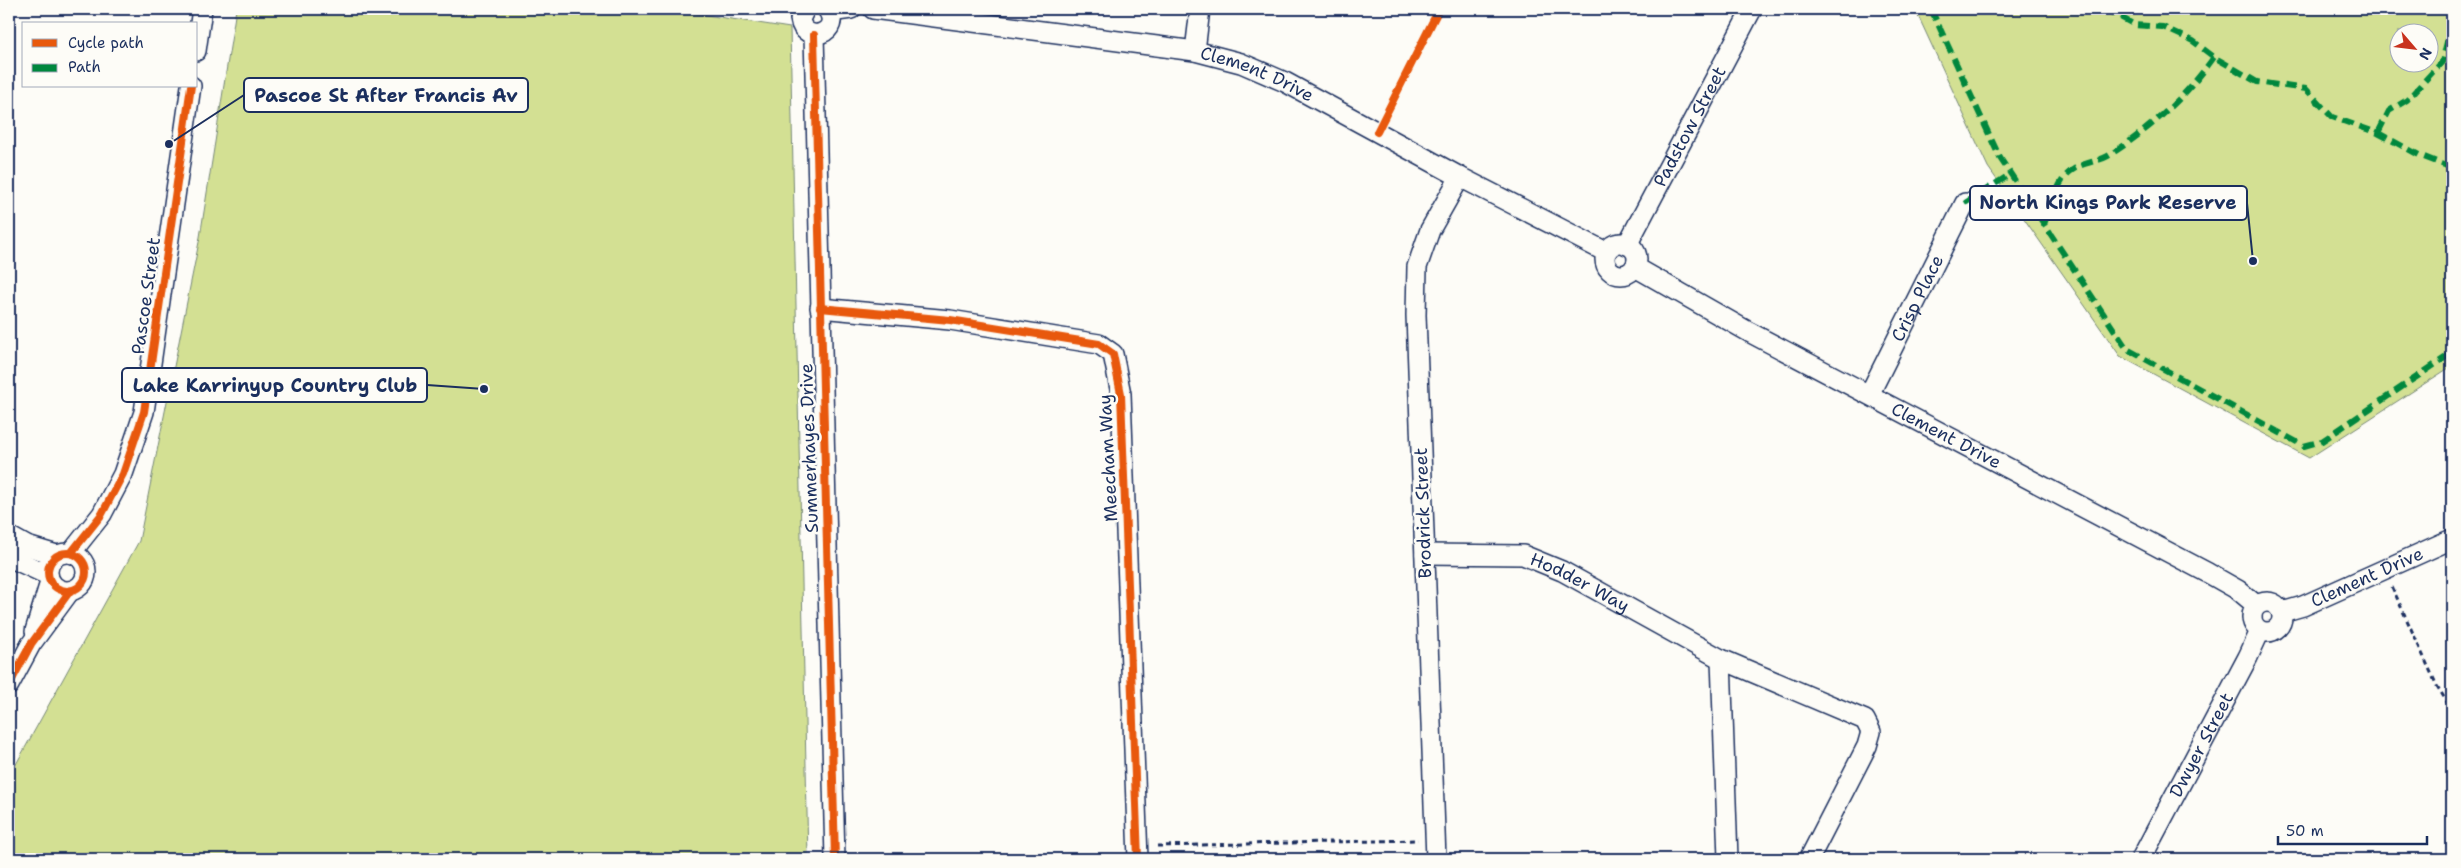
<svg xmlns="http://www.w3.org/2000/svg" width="2461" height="868" viewBox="0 0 2461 868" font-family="'Shantell Sans',sans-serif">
<rect width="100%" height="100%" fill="#fdfcf7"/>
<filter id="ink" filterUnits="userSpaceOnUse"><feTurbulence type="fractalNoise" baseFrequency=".02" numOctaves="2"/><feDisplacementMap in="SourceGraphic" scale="10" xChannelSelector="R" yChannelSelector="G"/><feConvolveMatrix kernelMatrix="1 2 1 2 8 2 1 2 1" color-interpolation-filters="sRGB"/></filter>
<g filter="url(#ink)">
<g fill="#d3e093" stroke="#778878" fill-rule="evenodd">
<path d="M236,9H667L790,28L808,859H9V777L139,541L200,237Z"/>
<path d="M1915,9H2452V366L2309,458L2120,356L1988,167ZM2398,32H2428V62H2398Z"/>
</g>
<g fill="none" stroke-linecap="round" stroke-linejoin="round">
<g stroke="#1b2f5e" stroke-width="22">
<g id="minor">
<path d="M805,9L800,19C804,47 844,32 827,9"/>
<path id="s1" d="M873,9L1195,51L1241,63L1285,82L1460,177L1606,252"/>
<path d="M830,12L851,9"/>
<path d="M814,35L835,859"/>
<path d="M196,51L202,9"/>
<path d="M1195,51L1200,9"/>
<circle cx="1621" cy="259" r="16"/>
<path id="s2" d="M1627,245L1752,9"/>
<path id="s3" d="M1635,267L1749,332L2208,573L2238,590L2256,605"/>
<path d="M820,308L950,320L1099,344L1113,354L1121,394L1138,859"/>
<path id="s4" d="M1870,393L1965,203"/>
<path d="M9,536L27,546L57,555"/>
<circle cx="67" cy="572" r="19"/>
<path d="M71,553L102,514L123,474L144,412L191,86"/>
<path id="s5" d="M1425,554L1523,555L1562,571L1721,659L1865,720L1871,732L1867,746L1809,859"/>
<path d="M9,557L48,575"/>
<circle cx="2267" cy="617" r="15"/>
<path id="s6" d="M2282,612L2303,606L2452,539"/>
<path d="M35,631L50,582"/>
<path d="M1721,659L1728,859"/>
<path d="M9,685L31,644L70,591"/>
<path d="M1436,859L1416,315L1417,267L1430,230L1460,177"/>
<path id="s7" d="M2141,859L2248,657L2260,631"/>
</g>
</g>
<g stroke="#1b2f5e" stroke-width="3" stroke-dasharray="5 4" stroke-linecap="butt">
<path d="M2392,587L2437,686L2452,710"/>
<path d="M1157,846L1418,840"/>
</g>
<use href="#minor" stroke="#fdfcf7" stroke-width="19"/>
<g stroke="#00873e" stroke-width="6" stroke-dasharray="12 6" stroke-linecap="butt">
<path d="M1931,9L2000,158L2127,349L2304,446L2322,441L2452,353"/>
<path d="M2105,9L2135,25L2163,27L2193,41L2214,57L2257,82L2306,89L2332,117L2378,133L2419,155L2452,168"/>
<path d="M2378,133L2389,111L2407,100L2442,62L2452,22"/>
<path d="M1965,203L2011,174"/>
<path d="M2044,224C2050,210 2055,190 2064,178C2076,162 2093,164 2108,156C2149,130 2186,97 2214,57"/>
</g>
<g stroke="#fdfcf7" stroke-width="11">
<g id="cycleway">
<path d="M814,35L835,859"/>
<path d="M1377,132L1439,9"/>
<path d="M820,308L950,320L1099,344L1113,354L1121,394L1138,859"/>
<circle cx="67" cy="572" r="19"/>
<path d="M71,553L102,514L123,474L144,412L191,86"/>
<path d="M9,685L31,644L70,591"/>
</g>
</g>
<use href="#cycleway" stroke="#e8590c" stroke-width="8"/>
</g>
</g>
<g text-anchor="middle" stroke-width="5" stroke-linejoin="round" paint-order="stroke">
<g font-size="18" fill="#1b2f5e" stroke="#fdfcf7">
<text dy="6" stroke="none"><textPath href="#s1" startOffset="391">Clement Drive</textPath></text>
<text dy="6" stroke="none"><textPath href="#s2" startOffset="134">Padstow Street</textPath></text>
<text transform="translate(146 296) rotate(-82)" y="6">Pascoe Street</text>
<text dy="6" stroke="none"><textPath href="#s4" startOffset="106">Crisp Place</textPath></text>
<text dy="6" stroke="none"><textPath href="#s3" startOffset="354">Clement Drive</textPath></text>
<text transform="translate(809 448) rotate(-92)" y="6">Summerhayes Drive</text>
<text transform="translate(1108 458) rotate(-93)" y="6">Meecham Way</text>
<text transform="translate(1423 513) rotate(-92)" y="6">Brodrick Street</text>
<text dy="6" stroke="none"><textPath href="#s6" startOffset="92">Clement Drive</textPath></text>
<text dy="6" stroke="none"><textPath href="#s5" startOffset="161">Hodder Way</textPath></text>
<text dy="6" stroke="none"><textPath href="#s7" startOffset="129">Dwyer Street</textPath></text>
</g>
</g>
<path fill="none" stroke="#1b2f5e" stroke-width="2" d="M169 144L244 95M2253 261L2247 203M484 389L427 385"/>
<g fill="#1b2f5e" stroke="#fdfcf7" stroke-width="2">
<circle cx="169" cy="144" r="5"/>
<circle cx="2253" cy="261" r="5"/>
<circle cx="484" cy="389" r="5"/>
</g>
<g fill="#fdfcf7" stroke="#1b2f5e" stroke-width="2">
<rect x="244" y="78" width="284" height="34" rx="5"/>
<rect x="1970" y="186" width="277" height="34" rx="5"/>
<rect x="122" y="368" width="305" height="34" rx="5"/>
</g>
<g font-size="19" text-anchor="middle" font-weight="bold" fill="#1b2f5e">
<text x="386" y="102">Pascoe St After Francis Av</text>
<text x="2108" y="209">North Kings Park Reserve</text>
<text x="275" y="392">Lake Karrinyup Country Club</text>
</g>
<rect width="2461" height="868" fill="none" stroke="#fdfcf7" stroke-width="30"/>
<rect x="15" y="15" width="2431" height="838" fill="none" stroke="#1b2f5e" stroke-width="2" filter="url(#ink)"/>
<rect x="22" y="22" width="175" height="65" fill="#fdfcf7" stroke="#a3aaba"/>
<rect x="32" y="39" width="25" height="8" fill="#e8590c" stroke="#a3aaba"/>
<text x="68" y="48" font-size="15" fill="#1b2f5e">Cycle path</text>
<rect x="32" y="64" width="25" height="8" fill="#00873e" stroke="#a3aaba"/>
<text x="68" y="72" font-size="15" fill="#1b2f5e">Path</text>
<g transform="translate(2414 48) rotate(118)"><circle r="24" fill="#fdfcf7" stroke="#a3aaba"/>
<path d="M0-4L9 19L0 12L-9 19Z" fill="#c8321e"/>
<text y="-8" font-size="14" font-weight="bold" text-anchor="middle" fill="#1b2f5e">N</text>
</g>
<path d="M2278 836v8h149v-8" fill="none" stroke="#1b2f5e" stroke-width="2.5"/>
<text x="2286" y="836" font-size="15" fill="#1b2f5e" stroke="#fdfcf7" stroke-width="4" paint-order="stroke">50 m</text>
</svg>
